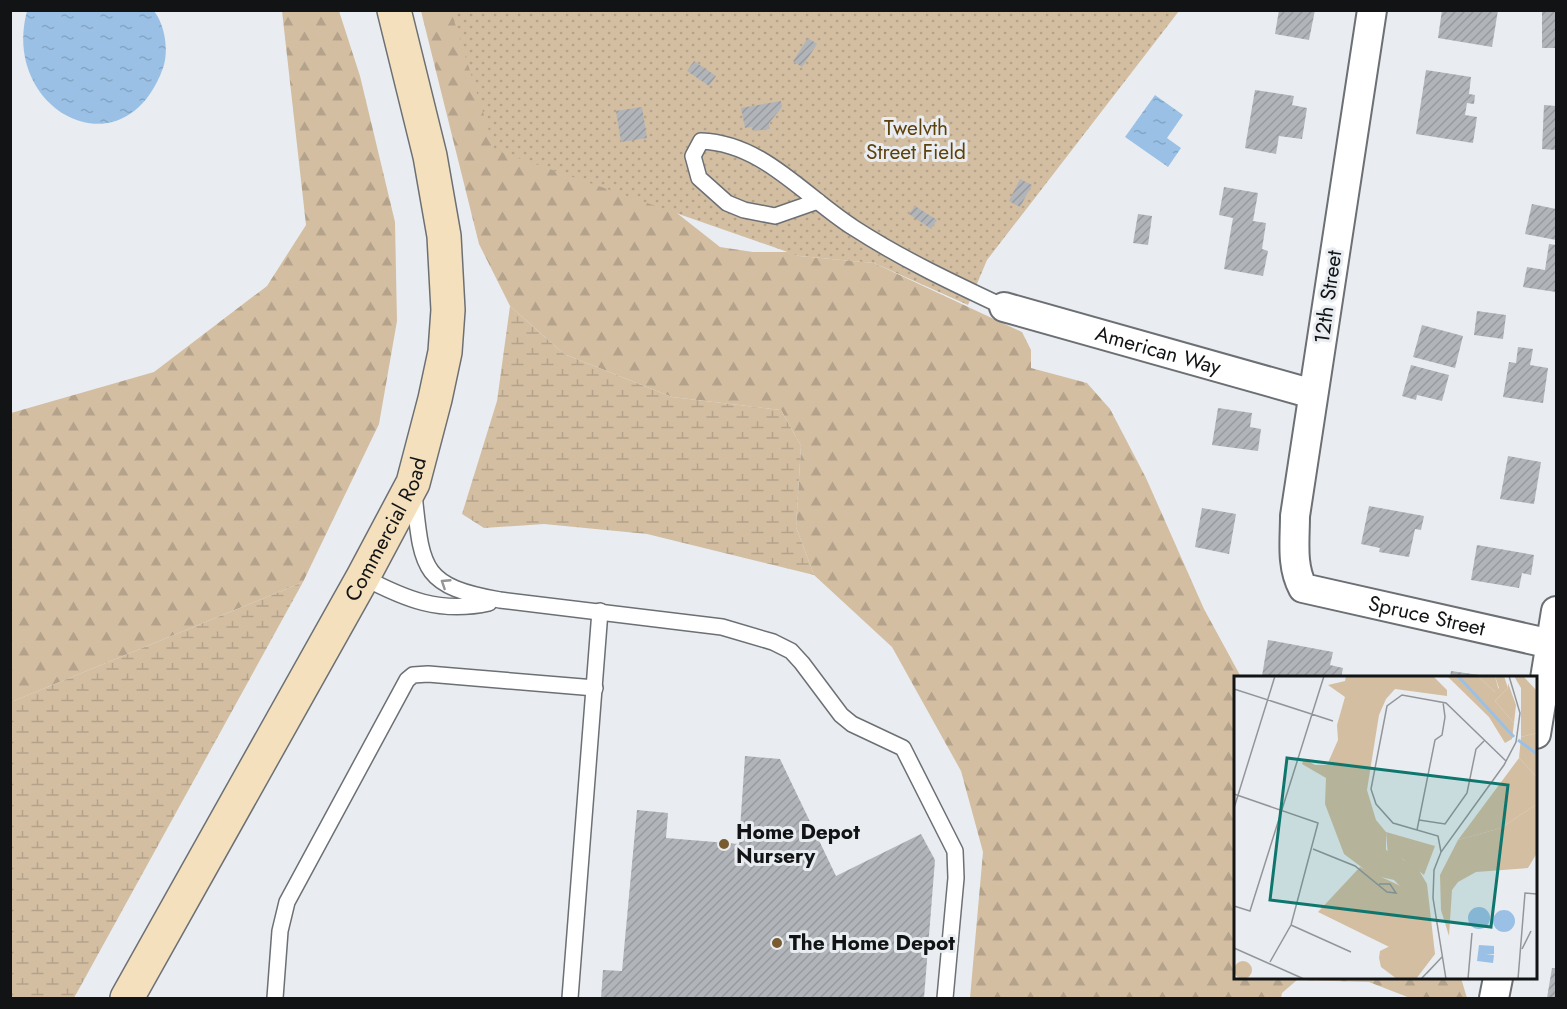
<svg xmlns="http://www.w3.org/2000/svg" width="1567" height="1009" viewBox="0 0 1567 1009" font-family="Jost,sans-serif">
<defs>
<pattern id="forest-firs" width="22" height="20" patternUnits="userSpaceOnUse" patternTransform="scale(1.5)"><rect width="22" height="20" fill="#d3bea2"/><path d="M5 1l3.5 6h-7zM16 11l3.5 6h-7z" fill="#b4a28b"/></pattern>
<pattern id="wetland-marsh" width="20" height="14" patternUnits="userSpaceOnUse" patternTransform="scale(1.5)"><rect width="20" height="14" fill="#d3bea2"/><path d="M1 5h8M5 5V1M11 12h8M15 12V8" fill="none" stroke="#b4a28b"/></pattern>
<pattern id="park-dots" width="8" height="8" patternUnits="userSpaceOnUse" patternTransform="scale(1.5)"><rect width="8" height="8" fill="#d3bea2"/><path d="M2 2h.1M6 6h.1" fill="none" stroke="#b4a28b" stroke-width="1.8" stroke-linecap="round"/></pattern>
<pattern id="water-ripples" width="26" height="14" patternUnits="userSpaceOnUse" patternTransform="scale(1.5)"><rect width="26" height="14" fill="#9ac1e5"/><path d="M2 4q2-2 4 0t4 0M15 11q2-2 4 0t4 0" fill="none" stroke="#84a5c4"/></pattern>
<pattern id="building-hatch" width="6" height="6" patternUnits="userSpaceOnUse" patternTransform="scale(1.5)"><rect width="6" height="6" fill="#b1b5b9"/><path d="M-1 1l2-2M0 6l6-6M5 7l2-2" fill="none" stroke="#979b9e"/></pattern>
</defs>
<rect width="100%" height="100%" fill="#e9edf1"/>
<g fill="url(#forest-firs)">
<path d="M282,11H339L360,76L395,222L397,321L379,424L303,582L11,702V413L154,372L267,286L306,225Z"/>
<path d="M421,11H561L673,210L720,247L753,252H789L799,256L874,263L1022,332L1031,350V368L1087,383L1110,409L1146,478L1204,609L1241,677L1236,678V978H1461L1467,998H1410L1369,982L1297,980L1282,993L1281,998H970L983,852L961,771L892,647L814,575L796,527L801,446L781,410L672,397L564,354L510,306L479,244Z"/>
</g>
<g fill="url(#wetland-marsh)">
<path d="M510,306L564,354L672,397L781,410L801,446L796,527L814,575L647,534L544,524L484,528L462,514L497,401Z"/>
<path d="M303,582L74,998H11V702Z"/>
</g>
<path fill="url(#park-dots)" d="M451,11H1179L987,260L968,305L874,263L799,256L495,150Z"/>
<g fill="url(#water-ripples)">
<path d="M27,11H154C165,25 169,51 163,68C124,176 0,111 27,11Z"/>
<path d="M1155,95L1183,115L1167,138L1181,148L1168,167L1125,137Z"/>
</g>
<g fill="url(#building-hatch)">
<path d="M1279,10H1315L1309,40L1275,34Z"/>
<path d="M1442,10H1498L1492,47L1438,38Z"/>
<rect x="1542" y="10" width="14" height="38"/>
<path d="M808,38L817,44L802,67L793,61Z"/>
<path d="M694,61L716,76L709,86L687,71Z"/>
<path d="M1426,70L1471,77L1469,94L1475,95L1474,104L1467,103L1465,115L1477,117L1473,143L1416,134Z"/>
<path d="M1255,90L1294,96L1292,105L1307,108L1302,139L1279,136L1276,154L1245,148Z"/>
<path d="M781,101L782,107L769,123L770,129L753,131L752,127L745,128L741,108Z"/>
<path d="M1544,105L1556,106V150L1542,149Z"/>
<path d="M642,107L647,138L621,142L616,111Z"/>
<path d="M1020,179L1032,185L1020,207L1009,201Z"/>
<path d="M1224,187L1258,193L1253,221L1266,223L1262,249L1268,251L1263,276L1224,269L1233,218L1219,215Z"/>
<path d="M1532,204L1556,209V240L1525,234Z"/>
<path d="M915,206L937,220L931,229L909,214Z"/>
<path d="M1138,214L1152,216L1148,245L1133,243Z"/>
<path d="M1549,244L1556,245V292L1523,287L1527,267L1545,270Z"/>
<path d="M1477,311L1506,315L1503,339L1474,335Z"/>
<path d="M1422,325L1463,336L1455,368L1413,357Z"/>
<path d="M1518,347L1533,349L1530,365L1548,368L1543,403L1503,397L1509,362L1516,363Z"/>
<path d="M1411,365L1449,375L1442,401L1417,395L1416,400L1402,396Z"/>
<path d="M1218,408L1252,413L1250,427L1261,429L1258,451L1212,445Z"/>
<path d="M1508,456L1541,462L1534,504L1500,499Z"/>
<path d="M1369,506L1424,516L1421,530L1415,529L1409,557L1379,552L1380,548L1361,544Z"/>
<path d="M1202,508L1236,514L1229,554L1195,547Z"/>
<path d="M1477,545L1534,555L1531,575L1522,573L1519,588L1471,580Z"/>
<path d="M1268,640L1333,652L1330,665L1343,668L1341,678L1262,676Z"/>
<path d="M1451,671L1486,676V678H1450Z"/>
<path d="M745,756L780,759L836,876L921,834L935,860L924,998H601L603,970L622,971L637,810L668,813L666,838L739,844Z"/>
<path d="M1552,968H1556V998H1547Z"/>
</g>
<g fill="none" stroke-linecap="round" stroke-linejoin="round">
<g stroke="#6c7074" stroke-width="18">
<g id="lane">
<path d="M818,201L775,216L744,210L727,203L699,178L693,156L701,141C763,143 805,197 854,228C902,259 953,283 1004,307"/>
<path d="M414,494C422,569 421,586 500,600L722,627L773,642L791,651L802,663L841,715L852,724L903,748L955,851L956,878L945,998"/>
<path d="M363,577C405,599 440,614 489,603"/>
<path d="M275,998L280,931L287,902L407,680L413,675L428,674L595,688"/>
<path d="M570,998L600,611"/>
</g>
</g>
<g stroke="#6c7074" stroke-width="32">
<g id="street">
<path id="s1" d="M1372,10L1295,516C1295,540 1291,566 1303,588L1556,645"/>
<path id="s2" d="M1004,307L1313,394"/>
<path d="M1536,734L1556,611"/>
<path d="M1494,998L1498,978"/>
</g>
</g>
<g stroke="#6c7074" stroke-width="36">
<g id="secondary">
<path id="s3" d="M127,998L363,577L413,483L435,399L445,352L448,310L444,236L430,156L394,10"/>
</g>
</g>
<use href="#lane" stroke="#fff" stroke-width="15"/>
<use href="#street" stroke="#fff" stroke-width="28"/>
<use href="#secondary" stroke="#f4e0bc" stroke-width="33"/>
</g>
<defs><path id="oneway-chevron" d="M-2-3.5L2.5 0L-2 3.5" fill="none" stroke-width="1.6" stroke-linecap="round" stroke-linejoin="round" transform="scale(1.5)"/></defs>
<use stroke="#949595" href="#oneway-chevron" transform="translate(445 583) rotate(-147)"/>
<g fill="#795b30" stroke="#e9edf1" stroke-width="2">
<circle cx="724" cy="844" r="6"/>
<circle cx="777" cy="943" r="6"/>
</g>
<g text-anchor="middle" stroke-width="6" stroke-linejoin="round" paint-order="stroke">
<g font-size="21" fill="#5e400b" stroke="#e9edf1">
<text x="916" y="135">Twelvth<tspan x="916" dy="24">Street Field</tspan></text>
</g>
<g font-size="21" fill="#111314" stroke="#e9edf1">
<text transform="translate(1328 297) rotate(-82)" y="7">12th Street</text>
<text dy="7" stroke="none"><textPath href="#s2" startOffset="160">American Way</textPath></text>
<text dy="7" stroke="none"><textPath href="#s3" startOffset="536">Commercial Road</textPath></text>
<text dy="7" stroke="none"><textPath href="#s1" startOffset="712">Spruce Street</textPath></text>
</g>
<g font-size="21" font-weight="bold" fill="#111314" stroke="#e9edf1" text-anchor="start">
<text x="736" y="839">Home Depot<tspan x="736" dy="24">Nursery</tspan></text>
<text x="789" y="950">The Home Depot</text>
</g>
</g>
<g transform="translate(1234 676)">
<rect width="303" height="303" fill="#e9edf1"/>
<path d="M280,0H289L303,15V57L287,61V12ZM274,7L282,29L280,47L261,25L274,12Z" fill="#d3bea2"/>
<path d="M112,0H199L213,14V20L161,13L152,23L145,39L133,114L142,144L152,156V174L183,191L193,208L201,278L182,303H163L147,291L145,282L146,275L168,264L166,210L160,204L138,199L110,178L91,128L92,102L68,88L70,83L81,89H93L104,64L103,49L111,21L94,9L111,5ZM213,0H244L261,16L265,12L261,0H270L274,12L261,25L280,47L278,63L271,67L255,41ZM303,57V101L285,82L287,61ZM303,128V177L294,192L242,196L224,206L218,214L215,260L207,234L206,199L224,164L267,152ZM0 294a9 9 0 1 1 18 0a9 9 0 1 1-18 0Z" fill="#d3bea2"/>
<path d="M244,0H261L265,15L261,16ZM285,82L303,101V128L267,152L224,164ZM152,156L201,170L190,199L169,183L154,180Z" fill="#d3bea2"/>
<path d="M126,191L190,221L200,279L192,289L84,236Z" fill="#d3bea2"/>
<path d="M234 242a11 11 0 1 1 22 0a11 11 0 1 1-22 0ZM259 245a11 11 0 1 1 22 0a11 11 0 1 1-22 0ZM245,269L260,270V278H252L260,279L259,287L243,285Z" fill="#9ac1e5"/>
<path fill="none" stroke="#9ac1e5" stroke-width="3" d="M224,0L280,61M284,64L303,78"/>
<path fill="none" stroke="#939699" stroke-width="1.5" d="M0,13L99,45M0,118L84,147L57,249L36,286M0,132L41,0M185,144L211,148L233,117L242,73L250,65M183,154L201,64L208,59L211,41L209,26M79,173L121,190L153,216L162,217L156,208H145M207,176L204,160L159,147L142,128L137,113L153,30L168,19L212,27L272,85M0,230L16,235L90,0M57,249L117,276M0,272L70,303M288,273L297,255M193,297L207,282M187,303L208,281M212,303L199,222L200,194L207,176L270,89L282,66L286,37L275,0M234,303L238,257M284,303L291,217L303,218"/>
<path fill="#0f766e" fill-opacity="0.15" stroke="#0f766e" stroke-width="3" d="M53,82L274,109L257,251L36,224Z"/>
<rect width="303" height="303" fill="none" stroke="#111314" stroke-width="3"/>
</g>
<rect width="1567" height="1009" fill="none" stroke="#111314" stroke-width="24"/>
</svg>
